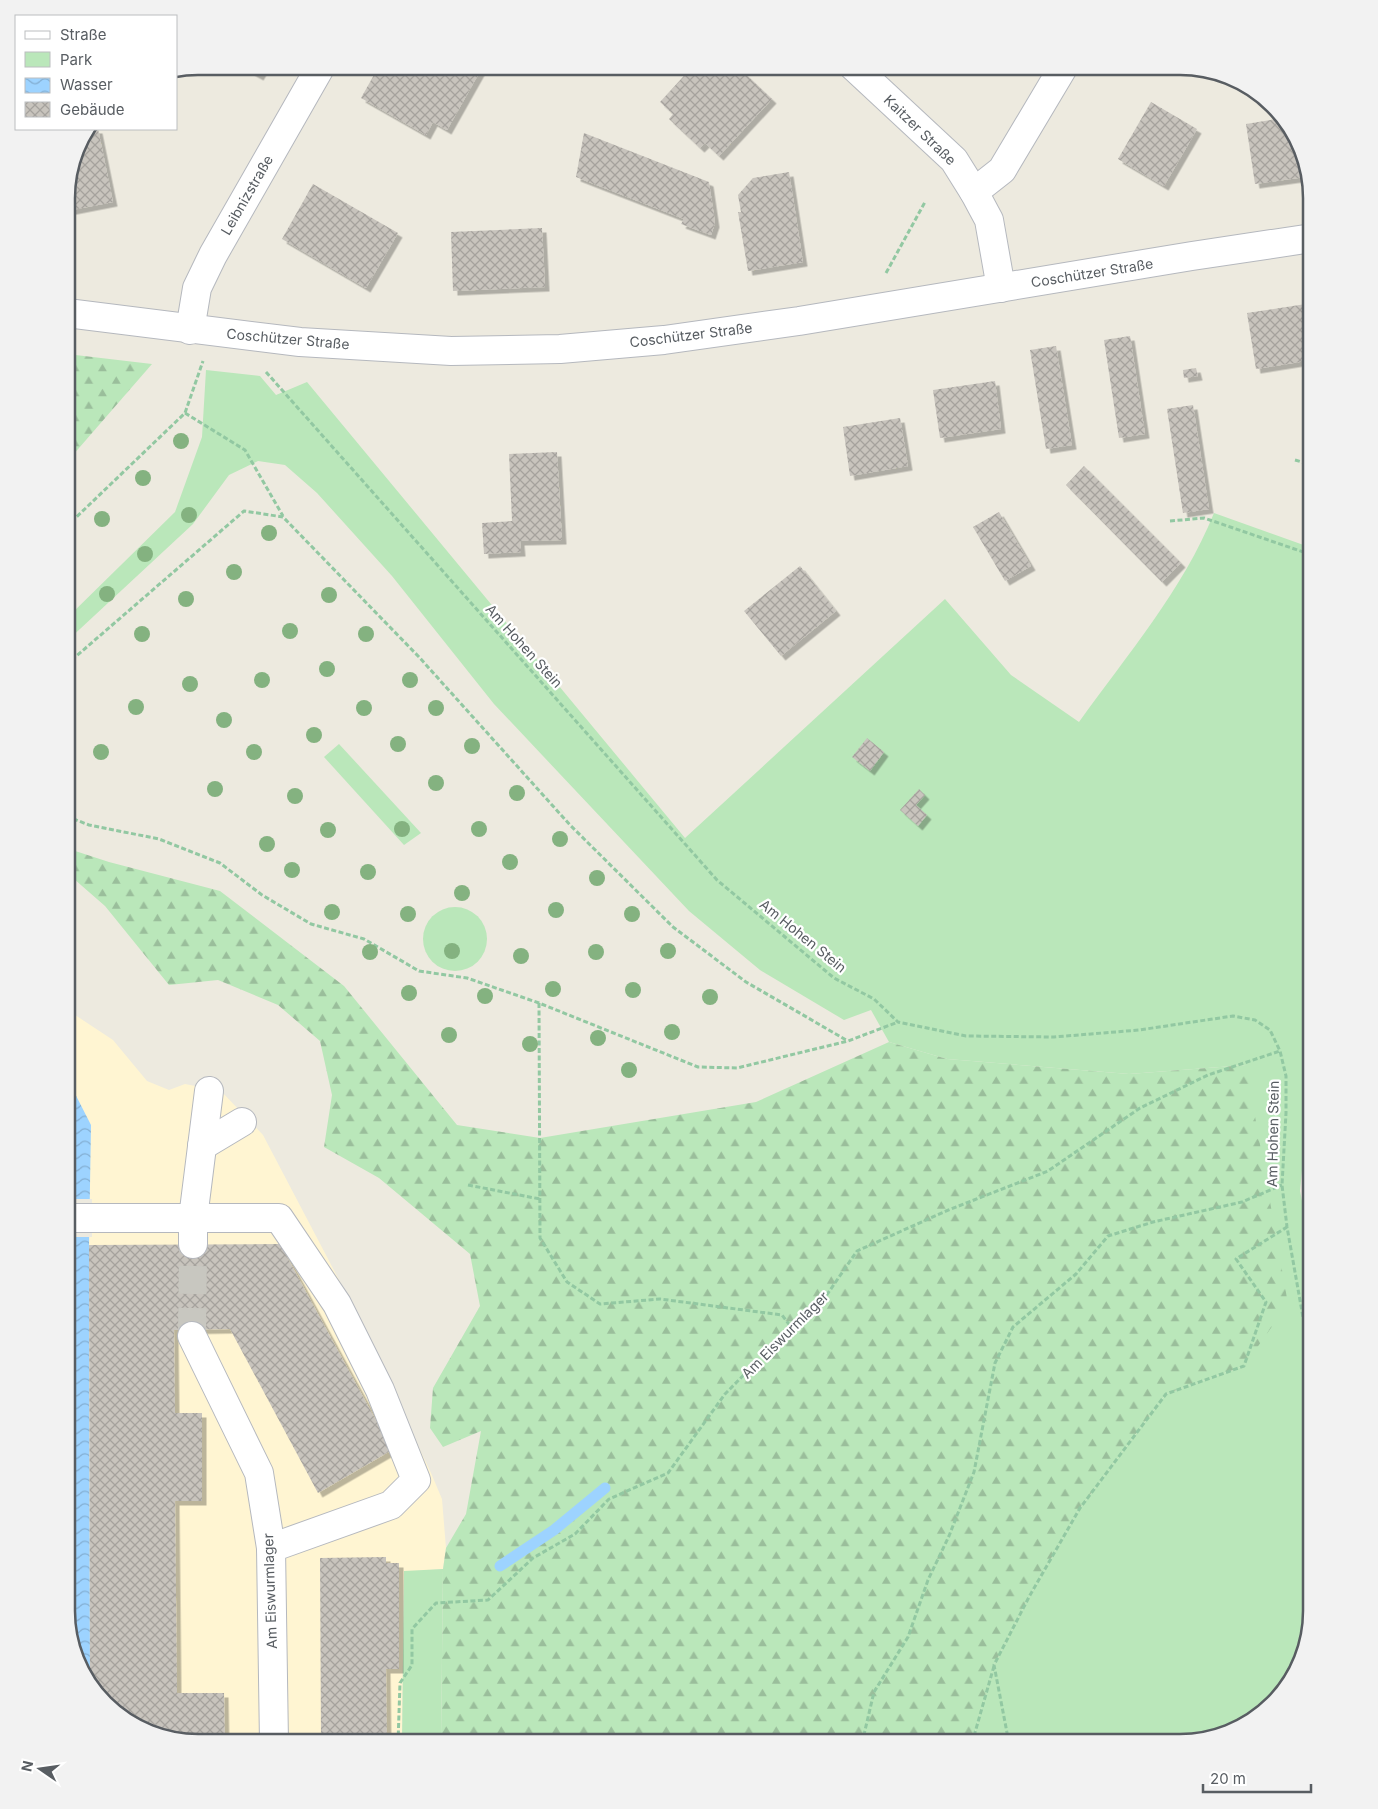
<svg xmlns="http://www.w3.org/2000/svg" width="1378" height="1809" viewBox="0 0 1378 1809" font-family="Inter,sans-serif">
<defs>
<pattern id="forest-firs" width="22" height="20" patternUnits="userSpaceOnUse" patternTransform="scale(1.25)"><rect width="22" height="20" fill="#bae7ba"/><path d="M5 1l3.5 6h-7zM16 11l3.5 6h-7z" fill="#9abe9b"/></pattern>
<pattern id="water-waves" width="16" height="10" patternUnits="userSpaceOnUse" patternTransform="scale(1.25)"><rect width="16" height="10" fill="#9dd3ff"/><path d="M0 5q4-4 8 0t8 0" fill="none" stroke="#83aed2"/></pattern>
<pattern id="building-cross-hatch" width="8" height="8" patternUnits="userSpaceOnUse" patternTransform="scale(1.25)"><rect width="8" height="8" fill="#c8c4bd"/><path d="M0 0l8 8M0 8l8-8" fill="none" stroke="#a5a29d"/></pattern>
<filter id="shadow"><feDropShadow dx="4.5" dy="4.5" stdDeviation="0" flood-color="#0004"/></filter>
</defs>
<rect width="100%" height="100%" fill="#edeadf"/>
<path fill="#fff5d2" d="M66,1009L113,1040L147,1081L169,1090L185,1084L221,1091L263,1135L348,1297L431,1473L442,1499L446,1548L443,1569L404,1572L402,1743H198L132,1725L88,1684L66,1611Z"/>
<g fill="#bae7ba">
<path d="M206,370L260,376L276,395L307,382L685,838L945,599L1011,675L1079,722C1127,655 1183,590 1214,513L1312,548V1057L1309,1061L1310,1088L1300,1191L1312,1251V1611L1294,1677L1253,1721L1180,1743H972L994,1665L1029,1597L1080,1508L1166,1394L1244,1366L1246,1065L1129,1074L947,1059L889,1042L871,1010L844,1020L760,970L689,911L494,704L392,576L317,493L285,465L258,461L229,475L193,524L66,642V619L175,512L202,437Z"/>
<path d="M339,744L421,833L404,845L324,757Z"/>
<circle cx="455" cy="939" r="32"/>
<path d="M443,1569L441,1743H402L404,1571Z"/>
</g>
<g fill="url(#forest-firs)">
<path d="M67,354L152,364L66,463Z"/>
<path d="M66,848L109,862L220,891L344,986L457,1125L540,1138L756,1102L889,1042L947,1059L1129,1074L1246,1065L1288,1304L1244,1366L1166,1394L1080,1508L1029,1597L994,1665L972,1743H441L443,1569L446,1548L466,1514L481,1431L443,1447L430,1428L433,1388L480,1306L470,1254L379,1178L324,1147L332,1095L320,1041L278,1005L218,980L169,985L105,906L66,872Z"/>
</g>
<path fill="url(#water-waves)" d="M66,1076L91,1125L89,1245L90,1686L88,1684L66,1611Z"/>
<rect fill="#edeadf" x="66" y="1199" width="26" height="38"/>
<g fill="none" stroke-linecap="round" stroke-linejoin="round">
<path stroke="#9dd3ff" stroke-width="11" d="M500,1566L554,1530L605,1488"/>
</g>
<g fill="url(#building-cross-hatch)" filter="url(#shadow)">
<path d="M241,66H265L259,76Z"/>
<path d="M379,66H483L447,130L433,122L426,135L361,98Z"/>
<path d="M693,66H737L772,99L719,156L705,143L700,148L669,119L673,114L660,102Z"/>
<path d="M1151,102L1197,129L1164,186L1118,159Z"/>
<path d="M1282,118L1290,125L1305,177L1255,184L1246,124Z"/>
<path d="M88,129H98L113,202L67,211V189L80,140Z"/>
<path d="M584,133L709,182L715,223L711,235L681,224L684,219L576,177Z"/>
<path d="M789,172L803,262L748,271L738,212H741L738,195L753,178Z"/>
<path d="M313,184L398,233L366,288L282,239Z"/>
<path d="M542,228L545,287L453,291L451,232Z"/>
<path d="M1312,303V360L1256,369L1247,313Z"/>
<path d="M1130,336L1145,434L1119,438L1104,340Z"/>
<path d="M1056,346L1072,445L1046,449L1030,350Z"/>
<path d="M1196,368L1198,376L1184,378L1183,370Z"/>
<path d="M995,381L1001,429L940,438L933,390Z"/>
<path d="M1193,405L1209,509L1183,513L1167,409Z"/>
<path d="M900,418L908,466L850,476L843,427Z"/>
<path d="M557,452L562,540L520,541L521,552L484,554L482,523L512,521L509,454Z"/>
<path d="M1084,466L1181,563L1162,582L1066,485Z"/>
<path d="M999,512L1031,566L1005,581L973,527Z"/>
<path d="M800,566L836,611L781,656L744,611Z"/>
<path d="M867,738L884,752L870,771L852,757Z"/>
<path d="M919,789L925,795L916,805L927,815L918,826L900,810Z"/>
<path d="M280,1244L392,1450L318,1493L230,1329L174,1330L175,1413H202V1501H175L177,1693H224L225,1743H198L132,1725L90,1686L89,1245Z"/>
<path d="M386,1557V1563H399V1669H386L387,1743H321L320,1558Z"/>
</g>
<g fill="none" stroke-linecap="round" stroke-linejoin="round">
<path stroke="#c8c7c0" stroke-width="28" stroke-dasharray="28 14" stroke-linecap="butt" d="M192,1336L193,1244"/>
<g stroke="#b5b8be" stroke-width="30">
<g id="minor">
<path d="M853,66L954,160L974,192L989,220L1001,288"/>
<path d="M974,192L1002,170L1064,66"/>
<path d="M67,313L300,342L451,351L560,349L664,340L799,321L1192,256L1312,238"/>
<path d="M190,330L197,288L213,255L321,66"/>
<path d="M202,1146L242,1122"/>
<path d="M66,1218H279L337,1304L380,1390L416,1480L391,1505L271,1548"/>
<path d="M193,1244V1218L209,1091"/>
<path d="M192,1336L259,1473L271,1548L274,1743"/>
</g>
</g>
<g stroke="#92c8a2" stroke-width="3" stroke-dasharray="5 2.5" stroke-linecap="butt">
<path d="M886,273L925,202"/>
<path d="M266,372L717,880L834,978L874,999L898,1022L966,1036L1054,1037L1139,1030L1233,1016L1255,1020L1270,1030L1280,1051L1286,1076V1113L1282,1185L1287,1227L1312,1368"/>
<path d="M185,413L245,450L283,516"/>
<path d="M1295,460L1312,465"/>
<path d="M1170,521L1204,518L1312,555"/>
<path d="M66,527L185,413L203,361"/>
<path d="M66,665L244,511L283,517L419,657L570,825L673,927L746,982L848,1041"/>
<path d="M66,816L89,825L159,839L220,863L262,895L311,924L364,939L419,971L467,978L539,1003L698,1067L737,1068L848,1041L898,1022"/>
<path d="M539,1003L540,1238L567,1282L600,1304L660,1299L782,1315L791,1327"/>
<path d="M468,1185L540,1199"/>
<path d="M398,1743L400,1683L412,1665V1629L436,1603L488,1600L533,1558L575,1534L609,1499L668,1473L725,1394L791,1327L826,1296L857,1251L946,1211L1048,1171L1140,1108L1208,1075L1280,1051"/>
<path d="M862,1743L874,1692L908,1637L928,1580L949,1536L974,1472L995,1363L1013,1327L1076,1274L1108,1236L1153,1222L1242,1202L1282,1185"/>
<path d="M972,1743L994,1666"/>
<path d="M1009,1743L994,1665L1029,1597L1080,1508L1166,1394L1244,1366L1266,1302L1236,1259L1287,1227"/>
</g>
<use href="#minor" stroke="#fff" stroke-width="28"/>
</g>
<g fill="#84b280">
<circle cx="181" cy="441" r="8"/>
<circle cx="143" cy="478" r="8"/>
<circle cx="189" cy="515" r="8"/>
<circle cx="102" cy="519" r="8"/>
<circle cx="269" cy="533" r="8"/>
<circle cx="145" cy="554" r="8"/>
<circle cx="234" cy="572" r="8"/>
<circle cx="107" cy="594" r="8"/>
<circle cx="329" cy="595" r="8"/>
<circle cx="186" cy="599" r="8"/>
<circle cx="290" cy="631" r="8"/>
<circle cx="142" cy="634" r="8"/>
<circle cx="366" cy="634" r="8"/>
<circle cx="327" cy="669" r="8"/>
<circle cx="262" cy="680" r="8"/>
<circle cx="410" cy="680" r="8"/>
<circle cx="190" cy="684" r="8"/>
<circle cx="136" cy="707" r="8"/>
<circle cx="364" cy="708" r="8"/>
<circle cx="436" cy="708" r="8"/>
<circle cx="224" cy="720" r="8"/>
<circle cx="314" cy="735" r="8"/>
<circle cx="398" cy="744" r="8"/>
<circle cx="472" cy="746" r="8"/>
<circle cx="101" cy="752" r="8"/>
<circle cx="254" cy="752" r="8"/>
<circle cx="436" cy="783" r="8"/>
<circle cx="215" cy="789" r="8"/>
<circle cx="517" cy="793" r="8"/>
<circle cx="295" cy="796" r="8"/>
<circle cx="402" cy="829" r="8"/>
<circle cx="479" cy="829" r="8"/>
<circle cx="328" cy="830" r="8"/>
<circle cx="560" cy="839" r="8"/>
<circle cx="267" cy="844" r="8"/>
<circle cx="510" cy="862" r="8"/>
<circle cx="292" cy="870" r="8"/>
<circle cx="368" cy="872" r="8"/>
<circle cx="597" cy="878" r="8"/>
<circle cx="462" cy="893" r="8"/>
<circle cx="556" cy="910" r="8"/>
<circle cx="332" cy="912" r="8"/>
<circle cx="408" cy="914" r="8"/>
<circle cx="632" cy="914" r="8"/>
<circle cx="452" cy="951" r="8"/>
<circle cx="668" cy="951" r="8"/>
<circle cx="370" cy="952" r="8"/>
<circle cx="596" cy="952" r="8"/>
<circle cx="521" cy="956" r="8"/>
<circle cx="553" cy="989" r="8"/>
<circle cx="633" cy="990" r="8"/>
<circle cx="409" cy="993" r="8"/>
<circle cx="485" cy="996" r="8"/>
<circle cx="710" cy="997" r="8"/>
<circle cx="672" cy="1032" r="8"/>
<circle cx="449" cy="1035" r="8"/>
<circle cx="598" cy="1038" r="8"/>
<circle cx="530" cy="1044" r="8"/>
<circle cx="629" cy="1070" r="8"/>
</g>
<g text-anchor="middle" stroke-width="4.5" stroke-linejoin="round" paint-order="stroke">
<g font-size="14" fill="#585d62" stroke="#fff">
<text transform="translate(920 130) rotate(44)" y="5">Kaitzer Straße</text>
<text transform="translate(247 195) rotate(-60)" y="5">Leibnizstraße</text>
<text transform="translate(1092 273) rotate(-9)" y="5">Coschützer Straße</text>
<text transform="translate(691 335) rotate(-7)" y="5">Coschützer Straße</text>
<text transform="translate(288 339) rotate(5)" y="5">Coschützer Straße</text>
<text transform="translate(524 646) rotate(48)" y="5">Am Hohen Stein</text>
<text transform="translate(803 936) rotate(39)" y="5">Am Hohen Stein</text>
<text transform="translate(1273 1134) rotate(-89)" y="5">Am Hohen Stein</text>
<text transform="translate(785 1335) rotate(-45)" y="5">Am Eiswurmlager</text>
<text transform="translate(270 1591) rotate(-92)" y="5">Am Eiswurmlager</text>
</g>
</g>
<path d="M0 0H1378V1809H0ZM198 75H1180A123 123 0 0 1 1303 198V1611A123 123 0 0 1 1180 1734H198A123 123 0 0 1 75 1611V198A123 123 0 0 1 198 75Z" fill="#f2f2f2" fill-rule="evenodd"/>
<path fill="none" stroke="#585d62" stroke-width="2.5" d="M198 75H1180A123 123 0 0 1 1303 198V1611A123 123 0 0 1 1180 1734H198A123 123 0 0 1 75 1611V198A123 123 0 0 1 198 75Z"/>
<rect x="15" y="15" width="162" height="115" fill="#ffffff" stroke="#bcbec0"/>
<rect x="25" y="31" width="25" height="8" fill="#ffffff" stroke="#bcbec0"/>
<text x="60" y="40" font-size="15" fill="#585d62">Straße</text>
<rect x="25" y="52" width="25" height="15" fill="#bae7ba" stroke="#bcbec0"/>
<text x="60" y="65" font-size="15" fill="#585d62">Park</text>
<rect x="25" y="78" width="25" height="15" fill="url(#water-waves)" stroke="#bcbec0"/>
<text x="60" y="90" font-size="15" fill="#585d62">Wasser</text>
<rect x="25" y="102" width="25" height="15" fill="url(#building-cross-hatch)" stroke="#bcbec0"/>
<text x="60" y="115" font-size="15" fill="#585d62">Gebäude</text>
<g transform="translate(40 1769) rotate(283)" stroke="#ffffff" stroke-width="4" paint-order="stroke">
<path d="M0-4L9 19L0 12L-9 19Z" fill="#585d62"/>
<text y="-8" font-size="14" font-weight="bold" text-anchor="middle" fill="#585d62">N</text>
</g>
<path d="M1203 1784v8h108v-8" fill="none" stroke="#585d62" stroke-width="2.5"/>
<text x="1210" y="1784" font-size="15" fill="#585d62" stroke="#ffffff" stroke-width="4" paint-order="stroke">20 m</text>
</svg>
